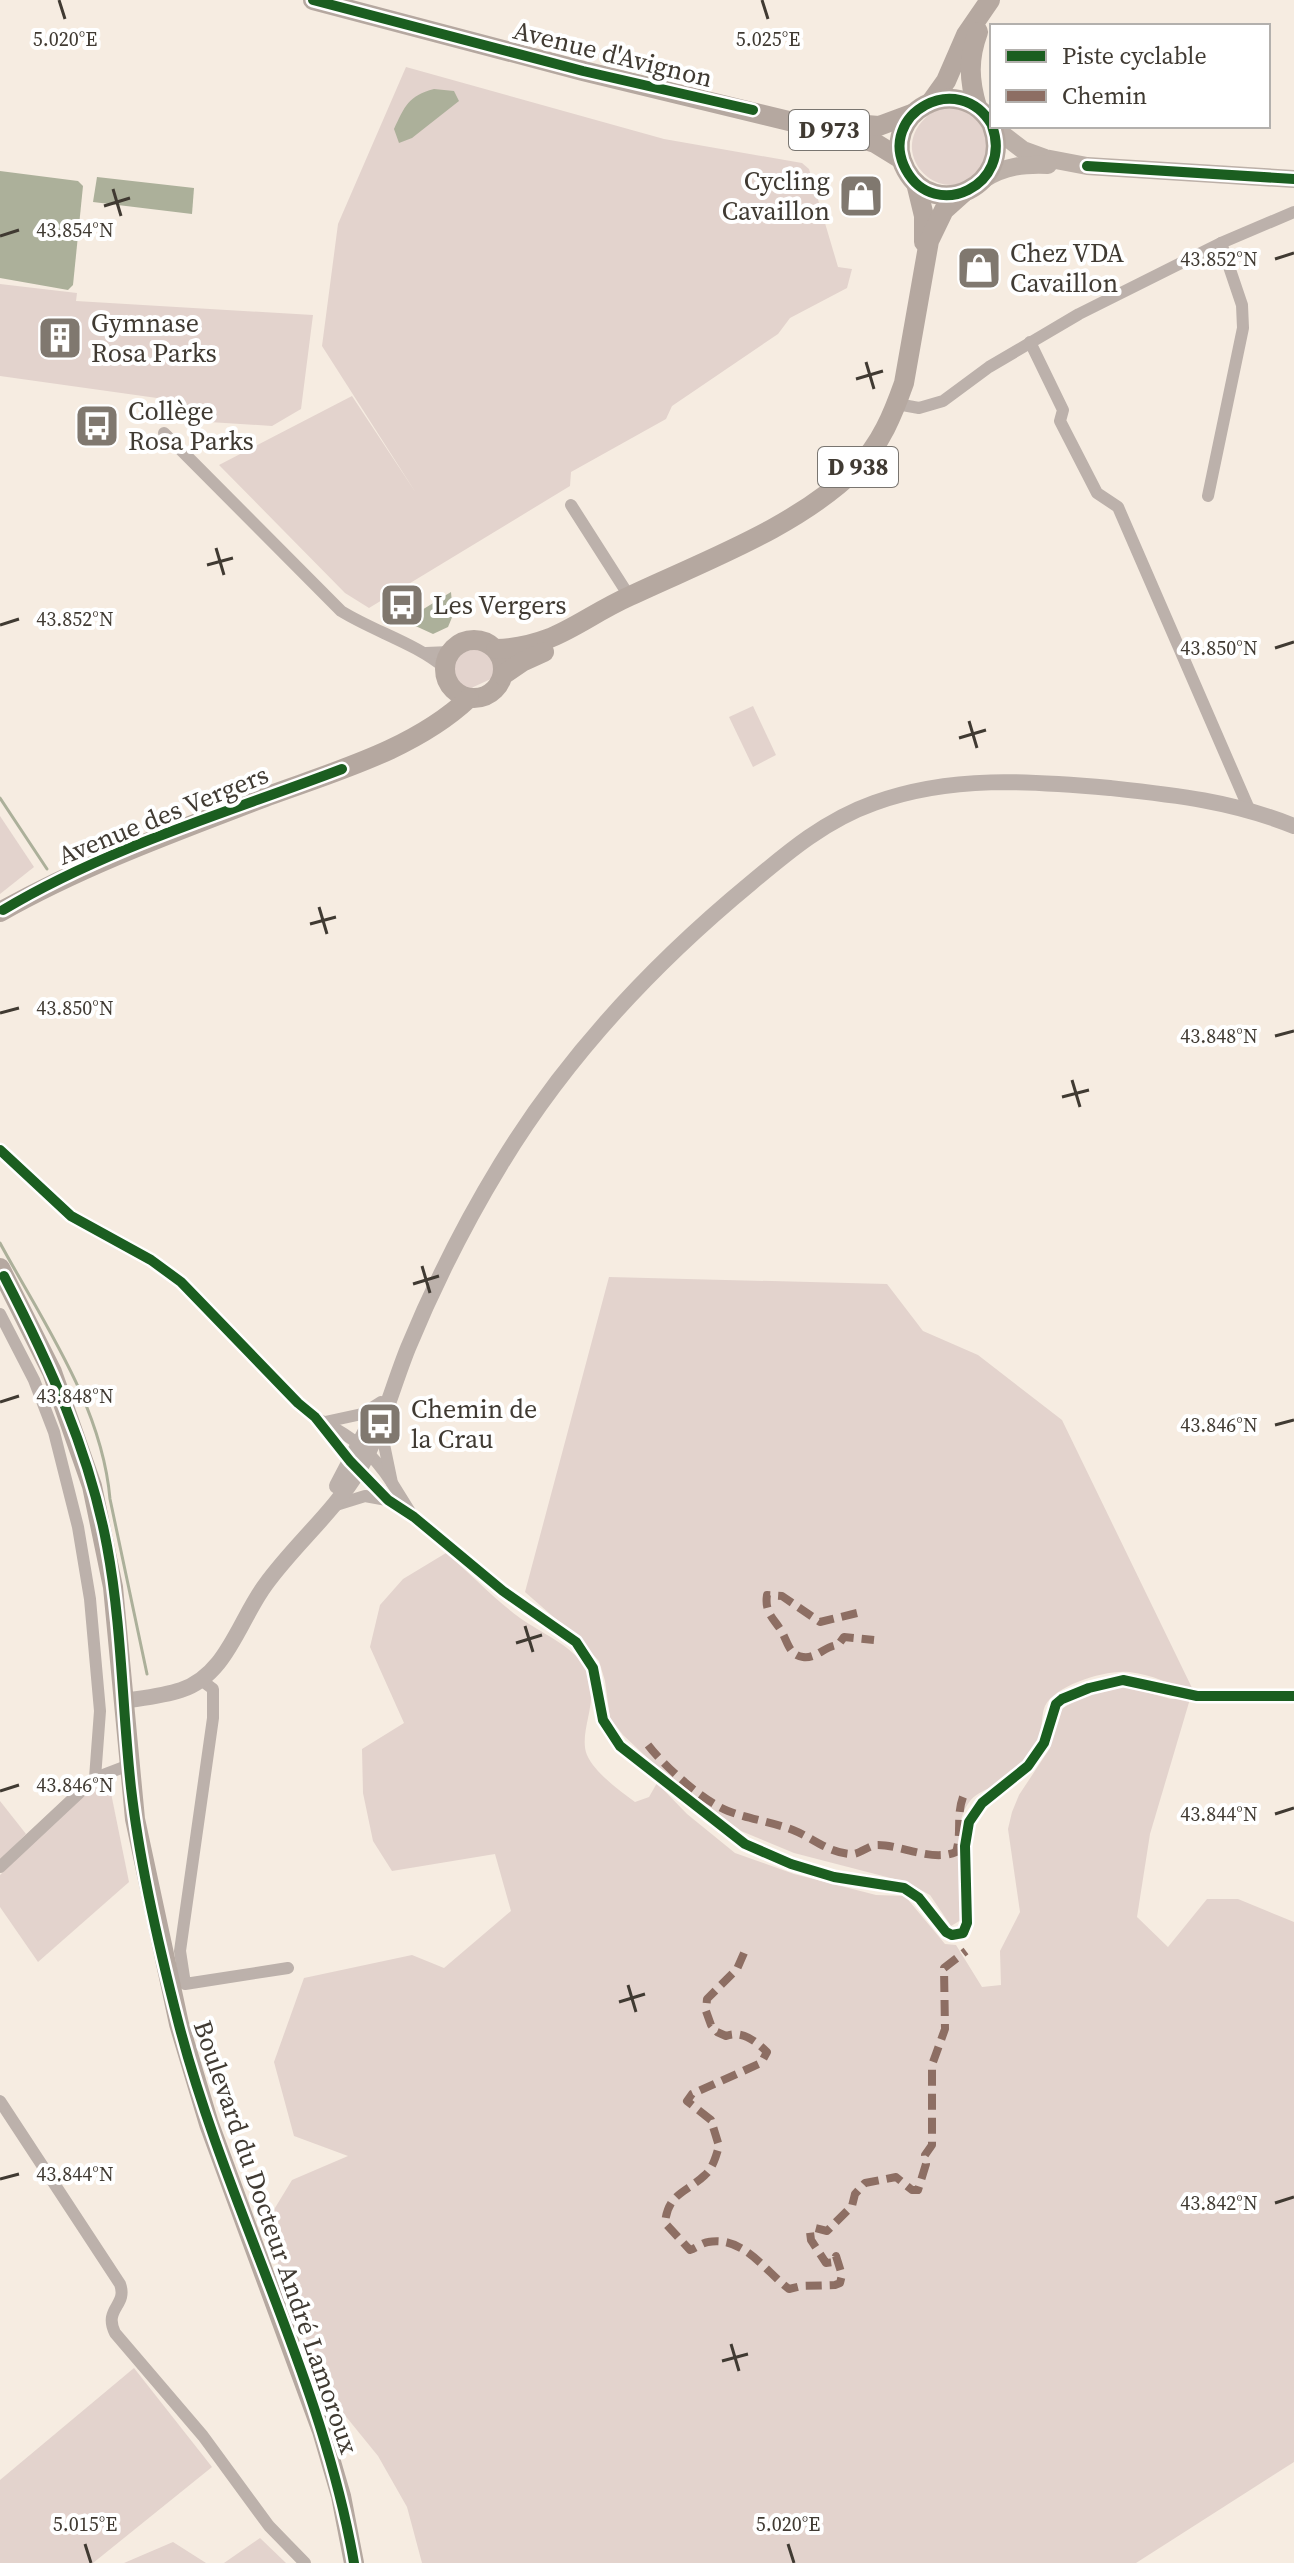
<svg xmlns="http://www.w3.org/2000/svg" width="1294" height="2563" viewBox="0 0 1294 2563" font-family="'Source Serif 4',serif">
<rect width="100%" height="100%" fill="#f6ece1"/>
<g fill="#e3d3cd">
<path d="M406,67L664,139L802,163L809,169L838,267L852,269L847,288L790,318L778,334L672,406L666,419L571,472L570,486L369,608L345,593L219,465L352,396L416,493L322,346L338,224Z"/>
<path d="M937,109H965L986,128V163C982,168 978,174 973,177C935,207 879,145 937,109Z"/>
<path d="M0,284L77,293L76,301L313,315L301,409L272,426L178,420L157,398L0,376Z"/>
<path d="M478,648L491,657L494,667L493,678L469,689C457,684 453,675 454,663L463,652Z"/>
<path d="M753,706L776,755L753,767L729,717Z"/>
<path d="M0,816L34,867L0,894Z"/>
<path d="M609,1277L887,1284L923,1331L978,1355L1062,1420L1194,1692C1173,1685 1150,1674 1129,1672C1107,1669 1055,1685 1045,1706C1041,1715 1043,1727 1039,1736C1036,1746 1026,1759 1019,1767C994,1797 970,1781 960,1824L961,1920L951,1926L930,1895L906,1882L794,1853L741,1831L657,1767L623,1735L610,1718L605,1681L599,1661L574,1635L525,1592Z"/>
<path d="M446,1553C471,1574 494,1599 520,1618C541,1633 569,1644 584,1665C604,1694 577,1731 587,1755C595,1773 619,1790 635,1802L649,1797L657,1783L687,1814L735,1853L794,1874L876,1895L905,1896L945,1944L956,1945L982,1987L1001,1985L1000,1951L1020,1912L1008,1829L1012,1812L1019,1795L1050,1748L1056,1718L1063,1708L1081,1697L1120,1685L1171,1699H1190L1150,1834L1137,1917L1168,1947L1207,1899H1238L1294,1922V2462L1136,2563H422L407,2507L378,2456L326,2392L264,2226L292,2180L348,2156L294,2136L274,2062L304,1978L412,1955L444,1968L511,1911L495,1854L392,1871L373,1841L363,1793L362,1749L404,1723L370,1647L380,1605L403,1579Z"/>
<path d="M92,1786L111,1793L129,1882L38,1962L0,1907V1875Z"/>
<path d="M0,1801L26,1834L0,1860Z"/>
<path d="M134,2368L212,2467L93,2563H0V2480Z"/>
<path d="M260,2538L286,2563H224Z"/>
<path d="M173,2542L206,2563H124Z"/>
</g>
<g fill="#acb09a">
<path d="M434,89L454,91L459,101L412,138L399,143L394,129C405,106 408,96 434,89Z"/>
<path d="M0,171L78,181L83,186L73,285L68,290L0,278Z"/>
<path d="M97,177L194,188L192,214L93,202Z"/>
<path d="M451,592L453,615L448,627L433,634L409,623V618Z"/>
</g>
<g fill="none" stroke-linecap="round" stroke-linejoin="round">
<g stroke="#acb09a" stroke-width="3">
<path d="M0,798L47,869"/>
<path d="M0,1243C44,1324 102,1406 110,1499L147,1674"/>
</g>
<g stroke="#bcb1ab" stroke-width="12">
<path d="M1030,342L1063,410L1060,421L1097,493L1118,507L1249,809"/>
<path d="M897,404L919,408L943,401L989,367L1079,314L1221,243L1294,212"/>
<path d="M164,433L341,611C375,632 415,643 445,668"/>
<path d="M1208,496L1243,328L1242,305L1221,243"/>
<path d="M571,505L631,599"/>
<path d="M426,653L450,652"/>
<path d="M0,1150L71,1216L151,1260L181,1282L298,1403L315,1417L350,1461L388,1500L414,1517L503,1591L576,1642L593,1668L603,1720L620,1746L745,1844L791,1864L834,1877L904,1888L919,1898L946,1932L952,1935L963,1933L967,1923L965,1846L969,1822L982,1803L1028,1766L1044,1743L1056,1704L1062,1699L1089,1688L1123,1680L1197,1696H1294"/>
<path d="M0,1314L34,1380L54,1432L78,1527L90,1599L100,1711L95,1778"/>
<path d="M320,1420C354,1438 371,1451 392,1483"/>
<path d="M325,1422L362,1414L381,1402"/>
<path d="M380,1425L392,1483L410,1512"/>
<path d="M336,1505L365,1496L387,1500"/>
<path d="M201,1680L213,1689V1718L180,1951L185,1984L288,1968"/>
<path d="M0,1867L95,1778L129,1765"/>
<path d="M0,2101L120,2284C128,2306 103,2308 115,2333L203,2436L269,2526L305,2563"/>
</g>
<g stroke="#bcb1ab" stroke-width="16">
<path d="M337,1486L369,1425"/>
<path d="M124,1701C143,1698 163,1696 181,1690C227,1675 239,1620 266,1584C295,1544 334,1512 359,1470C381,1432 392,1388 408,1348C434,1285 465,1223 501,1164C566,1057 654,963 751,883C789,851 826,820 874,803C951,775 1030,781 1110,788C1175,795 1232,801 1294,826"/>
</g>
<g stroke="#bcb0a8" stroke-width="18">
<path d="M993,127L1023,150L1045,158L1087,166L1294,179"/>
<path d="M984,179C1005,166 1024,164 1048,165"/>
</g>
<g stroke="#b5a8a0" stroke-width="20">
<path d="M313,0L583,71L859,138L875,143L901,159"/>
<path d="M931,102L946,81L966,35L990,0"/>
<path d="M977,107C969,80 968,59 978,32"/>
<path d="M840,123L879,126L914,113"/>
<path d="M992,125C959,68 876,114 906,170C935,223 1014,185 992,126"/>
<path d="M916,183L924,216V242"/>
<circle cx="474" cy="669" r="29"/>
<path d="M496,649C556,647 579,619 630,596C704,561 798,527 857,468C881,444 893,414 904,383L929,241L944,210L963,193"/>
<path d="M503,675L522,662L544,652"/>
<path d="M0,912C85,864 177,831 268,796C336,771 415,749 469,698"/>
<path d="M0,1268L52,1372L92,1486L113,1587L135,1819L179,2024L209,2124L322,2431L341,2496L354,2563"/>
</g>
<g stroke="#8d6e63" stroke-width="8" stroke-dasharray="16 8" stroke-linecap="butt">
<path d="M857,1613L820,1622L782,1596L767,1595C764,1614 776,1620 783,1634C788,1644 790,1655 803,1657C816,1659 825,1646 838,1645L844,1637L874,1640"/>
<path d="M648,1745C664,1766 703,1801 728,1811C749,1819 772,1822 793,1830C813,1838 827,1852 850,1854C860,1855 868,1845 878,1845C901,1845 932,1862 956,1852C962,1833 956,1816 963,1797"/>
<path d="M744,1953L737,1969L707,1999L706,2011L711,2025L717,2032L726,2036C742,2030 756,2041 767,2052L761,2063L692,2094L687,2101L711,2120L719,2146C716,2156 713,2168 705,2175C686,2193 668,2193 665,2223L690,2250C696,2248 702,2243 708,2242C743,2235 766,2272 789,2289L801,2286L835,2285L840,2283L842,2275L836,2256L834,2262L826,2263L811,2240L810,2232L815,2228L827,2231L852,2206L855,2194L865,2183L896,2177L912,2190H918L926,2164L925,2155L932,2145V2065L945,2029L944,1968L966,1951"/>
</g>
<g stroke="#fff" stroke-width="15">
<g id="cycleway">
<path d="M313,0L583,71L753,110"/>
<path d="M992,125C959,68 876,114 906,170C935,223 1014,185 992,126"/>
<path d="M1087,166L1294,179"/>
<path d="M3,910C108,847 229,812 342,769"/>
<path d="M0,1150L71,1216L151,1260L181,1282L298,1403L315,1417L350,1461L388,1500L414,1517L503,1591L576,1642L593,1668L603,1720L620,1746L745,1844L791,1864L834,1877L904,1888L919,1898L946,1932L952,1935L963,1933L967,1923L965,1846L969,1822L982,1803L1028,1766L1044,1743L1056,1704L1062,1699L1089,1688L1123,1680L1197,1696H1294"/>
<path d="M4,1276C49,1363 89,1450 107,1546C122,1626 122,1707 131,1788C140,1867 159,1948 179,2025C227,2208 322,2377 354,2563"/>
</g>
</g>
<use href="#cycleway" stroke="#1b5e20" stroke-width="10"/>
</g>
<path fill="none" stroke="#403a32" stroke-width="3" d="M59,0L65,19M762,0L768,19M113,189L121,216M104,206L130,198M0,236L19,230M1275,259L1294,253M866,362L874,389M856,379L883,371M216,548L224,575M207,565L233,558M0,625L19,619M1275,648L1294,642M969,721L977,748M959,738L986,730M319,907L327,934M310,924L336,917M0,1013L19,1008M1275,1036L1294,1031M1072,1080L1080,1107M1062,1097L1089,1090M422,1266L430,1293M413,1284L439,1276M0,1402L19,1396M1275,1425L1294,1420M525,1626L533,1652M516,1643L542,1635M0,1791L19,1785M1275,1814L1294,1808M628,1985L636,2012M619,2002L645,1994M0,2179L19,2174M1275,2203L1294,2197M731,2344L739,2371M722,2361L748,2354M85,2544L91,2563M788,2544L794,2563"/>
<defs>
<g id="shop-square" transform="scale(2.3)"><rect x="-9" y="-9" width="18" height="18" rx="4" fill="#80786f" stroke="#fff"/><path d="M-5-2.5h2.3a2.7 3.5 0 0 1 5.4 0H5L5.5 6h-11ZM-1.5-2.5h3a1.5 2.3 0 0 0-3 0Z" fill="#fff"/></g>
<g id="building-square" transform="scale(2.3)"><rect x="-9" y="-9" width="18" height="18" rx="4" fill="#80786f" stroke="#fff"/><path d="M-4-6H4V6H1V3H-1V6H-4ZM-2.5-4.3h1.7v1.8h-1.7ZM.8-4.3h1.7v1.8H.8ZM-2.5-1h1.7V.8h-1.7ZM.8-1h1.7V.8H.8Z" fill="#fff"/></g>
<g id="bus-square" transform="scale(2.3)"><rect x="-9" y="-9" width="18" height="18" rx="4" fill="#80786f" stroke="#fff"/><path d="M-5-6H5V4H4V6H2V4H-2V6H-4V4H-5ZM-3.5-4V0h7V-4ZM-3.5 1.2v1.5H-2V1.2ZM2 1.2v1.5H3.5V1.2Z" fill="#fff"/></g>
</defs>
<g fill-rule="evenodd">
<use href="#shop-square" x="861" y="196"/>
<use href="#shop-square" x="979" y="268"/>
<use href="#building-square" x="60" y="338"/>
<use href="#bus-square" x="97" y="426"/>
<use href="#bus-square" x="402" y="605"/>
<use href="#bus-square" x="380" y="1424"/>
</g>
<g text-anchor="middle" stroke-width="8" stroke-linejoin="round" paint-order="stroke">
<g fill="#fff" stroke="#797570" stroke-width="2">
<rect x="789" y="110" width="80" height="40" rx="6"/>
<rect x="818" y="447" width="80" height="40" rx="6"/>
</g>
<g font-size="24" font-weight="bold" fill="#403a32">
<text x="829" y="138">D 973</text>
<text x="858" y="475">D 938</text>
</g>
<g font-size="26" fill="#403a32" stroke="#fff">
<text transform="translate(613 54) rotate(14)" y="9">Avenue d'Avignon</text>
<text transform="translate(163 815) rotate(-22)" y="9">Avenue des Vergers</text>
<text transform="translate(276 2237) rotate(71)" y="9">Boulevard du Docteur André Lamoroux</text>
</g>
<g font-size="26" fill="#403a32" stroke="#fff" text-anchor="start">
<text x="830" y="190" text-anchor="end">Cycling<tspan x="830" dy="30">Cavaillon</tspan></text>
<text x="1010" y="262">Chez VDA<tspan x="1010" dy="30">Cavaillon</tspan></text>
<text x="91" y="332">Gymnase<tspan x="91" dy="30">Rosa Parks</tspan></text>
<text x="128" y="420">Collège<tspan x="128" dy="30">Rosa Parks</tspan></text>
<text x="433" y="614">Les Vergers</text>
<text x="411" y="1418">Chemin de<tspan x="411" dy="30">la Crau</tspan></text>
</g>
</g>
<g font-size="20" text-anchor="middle" fill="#403a32" stroke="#fff" stroke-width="8" stroke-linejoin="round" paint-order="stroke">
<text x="65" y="46">5.020°E</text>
<text x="768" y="46">5.025°E</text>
<text x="75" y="237">43.854°N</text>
<text x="1219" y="266">43.852°N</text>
<text x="75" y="626">43.852°N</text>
<text x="1219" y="655">43.850°N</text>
<text x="75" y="1015">43.850°N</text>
<text x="1219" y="1043">43.848°N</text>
<text x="75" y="1403">43.848°N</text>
<text x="1219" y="1432">43.846°N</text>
<text x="75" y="1792">43.846°N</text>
<text x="1219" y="1821">43.844°N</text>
<text x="75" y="2181">43.844°N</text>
<text x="1219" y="2210">43.842°N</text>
<text x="85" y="2531">5.015°E</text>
<text x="788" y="2531">5.020°E</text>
</g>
<rect x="990" y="24" width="280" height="104" fill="#ffffff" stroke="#b3b0ad" stroke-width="2"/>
<rect x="1006" y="50" width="40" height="12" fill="#1b5e20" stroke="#b3b0ad" stroke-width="2"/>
<text x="1062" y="64" font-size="24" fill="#403a32">Piste cyclable</text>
<rect x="1006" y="90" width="40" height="12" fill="#8d6e63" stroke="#b3b0ad" stroke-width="2"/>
<text x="1062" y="104" font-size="24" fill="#403a32">Chemin</text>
</svg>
